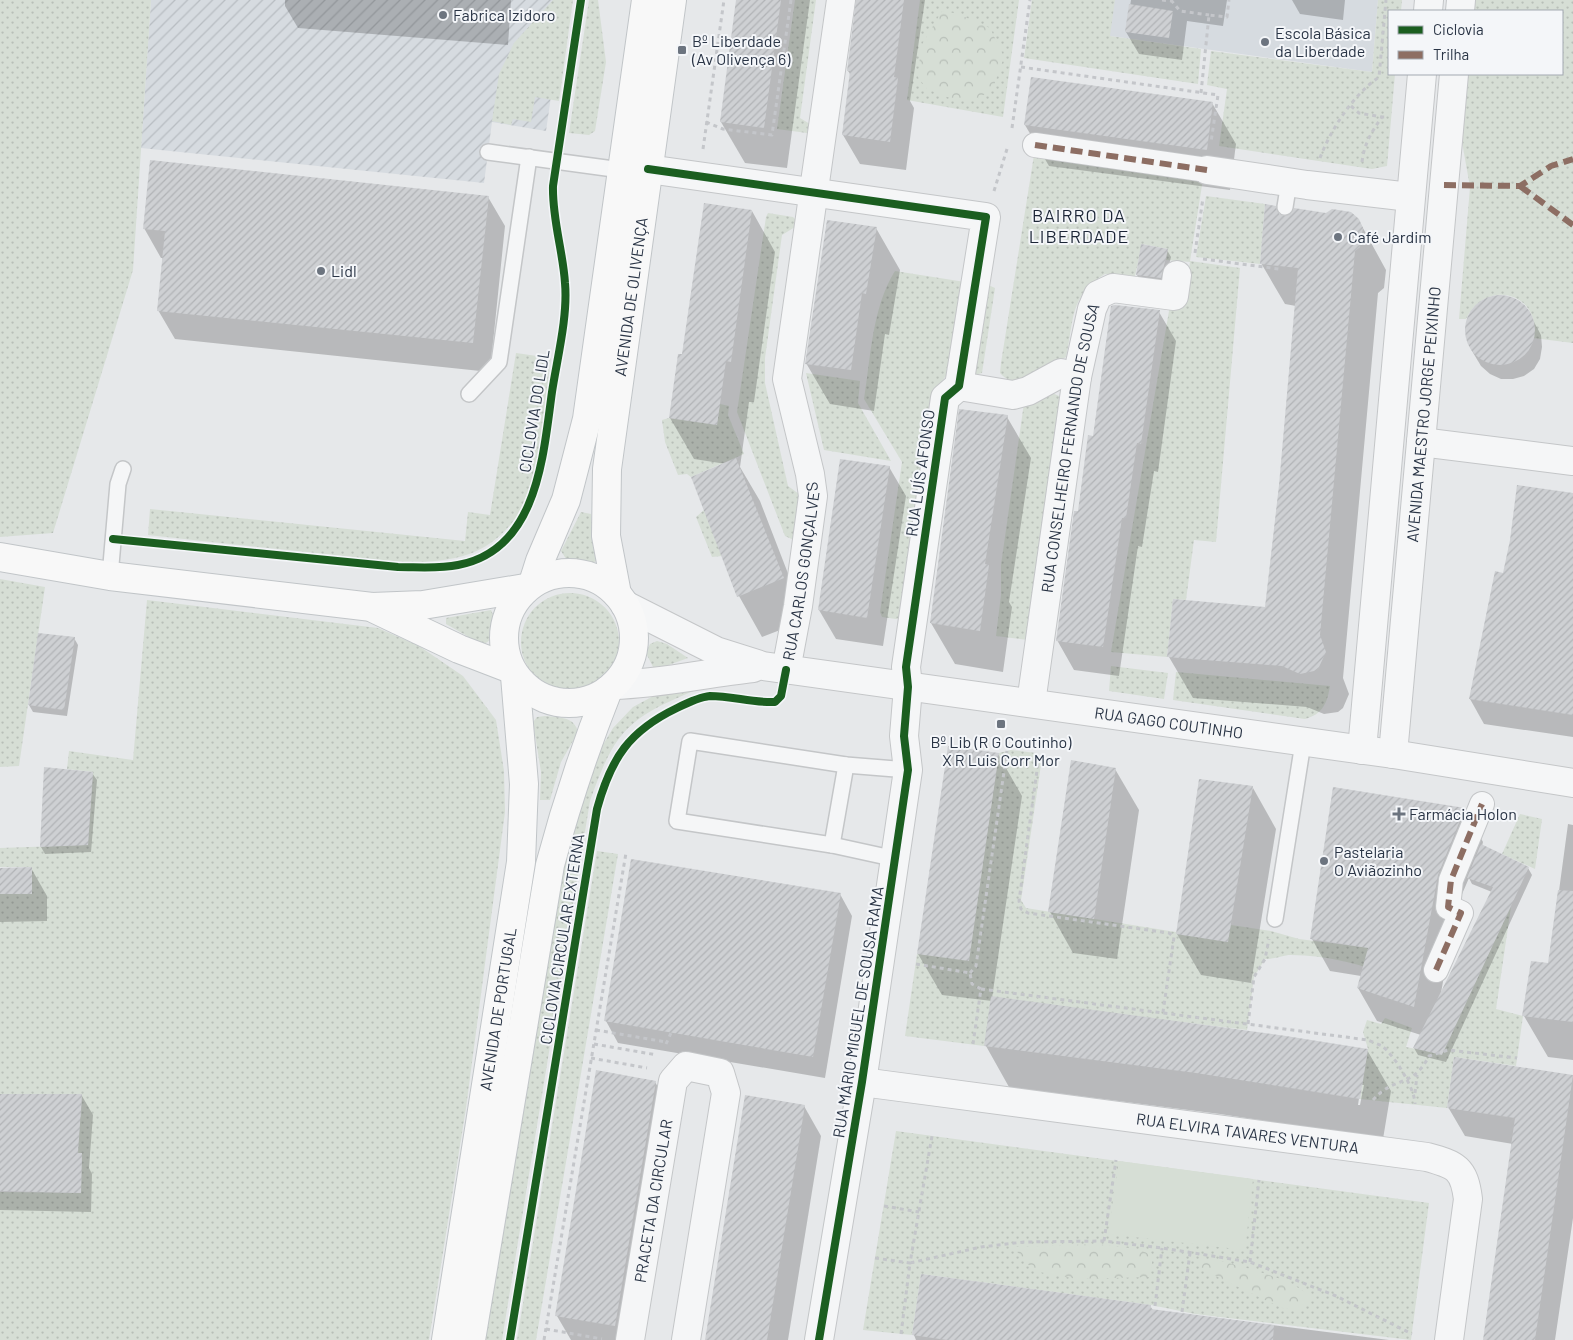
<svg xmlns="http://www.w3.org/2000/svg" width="1573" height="1340" viewBox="0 0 1573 1340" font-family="Barlow,sans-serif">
<defs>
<pattern id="industrial-furrows" width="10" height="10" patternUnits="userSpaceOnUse" patternTransform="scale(1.25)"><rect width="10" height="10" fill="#d6dbe0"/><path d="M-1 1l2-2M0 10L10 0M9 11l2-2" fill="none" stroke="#b8bdc2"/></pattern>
<pattern id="green-dots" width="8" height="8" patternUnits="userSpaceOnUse" patternTransform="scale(1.25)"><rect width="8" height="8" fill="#d6ded5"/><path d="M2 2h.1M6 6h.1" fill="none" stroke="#b8bfb8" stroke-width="1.8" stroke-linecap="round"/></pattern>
<pattern id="forest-crowns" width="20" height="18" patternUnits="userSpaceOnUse" patternTransform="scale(1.25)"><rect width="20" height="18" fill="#d6ded5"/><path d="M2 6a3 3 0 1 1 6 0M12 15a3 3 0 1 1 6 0" fill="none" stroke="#b8bfb8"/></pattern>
<pattern id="building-hatch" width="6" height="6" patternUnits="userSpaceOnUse" patternTransform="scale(1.25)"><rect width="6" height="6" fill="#ced0d3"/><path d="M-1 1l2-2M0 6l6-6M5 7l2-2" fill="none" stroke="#b1b3b6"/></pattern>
</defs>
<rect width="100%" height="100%" fill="#e6e8ea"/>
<path fill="#d6dbe0" d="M1061,0H1378L1372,72L1110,36Z"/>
<path fill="url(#industrial-furrows)" d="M151,0H565L546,131L492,122L484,183L141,148Z"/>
<g fill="url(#green-dots)">
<path d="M0,0H151L133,270L53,533L0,537Z"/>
<path d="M553,0H573L559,101L535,97L531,122L513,119L511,125L492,121L499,74L514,43Z"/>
<path d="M589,0H598L606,62L595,131L589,135L569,133Z"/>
<path d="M795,0H816L800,118L810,124L807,133L777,129Z"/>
<path d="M920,0H1019L1003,117L907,100Z"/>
<path d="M1032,0H1115L1110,36L1201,49L1198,84L1024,58Z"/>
<path d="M1378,0H1402L1401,11H1389V74H1395L1387,166L1372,169L1219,146L1227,89L1207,85L1211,51L1372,72Z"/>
<path d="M1475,0H1573V343L1533,338C1543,295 1487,276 1466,319H1459L1470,187L1462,142L1468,74H1562V11H1474Z"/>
<path d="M1034,155L1203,179L1190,261L1240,268L1216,542L1194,540L1186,600L1173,599L1167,657L1111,652L1170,305L1183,306L1190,262L1166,260L1168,249L1142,244L1135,276L1105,274C1069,295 1074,322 1066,357C1048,368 1018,395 1000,373L1001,363Z"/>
<path d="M1206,196L1265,204L1260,264L1196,257Z"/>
<path d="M768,213L793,217L796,220L795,227L782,235L765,358V383L788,486L799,494L796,541L785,536L737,412L766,217Z"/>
<path d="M895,271L965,282L951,369L937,388L899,618L896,619L882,617L880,612L902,462L864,399C871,356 872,308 895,271Z"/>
<path d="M986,284L995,288L982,373L975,375L972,370Z"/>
<path d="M516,353L551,358C544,405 541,486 512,523C497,541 478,554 455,558C413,567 368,558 326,554C267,548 208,542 148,535L150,509L465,541L468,512L490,515Z"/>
<path d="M806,373L860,381L858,403L891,461L824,450Z"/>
<path d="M1050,392L1059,396L1061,402L1028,640L996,636L1001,595V565L1024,403Z"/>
<path d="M720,404L729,406L728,415L744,454L691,477L687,474L678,475L665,442L662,420L669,418L717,425Z"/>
<path d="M704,510L722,556L712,557L696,517Z"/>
<path d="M581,512L591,514C592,529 597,544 598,560L589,565L568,562L561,551Z"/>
<path d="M0,579L45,587L19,766L0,767Z"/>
<circle cx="570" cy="642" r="49"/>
<path d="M147,600L378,628L419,646L463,676L496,720L504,771L505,812L466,1108L429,1340H0V1192L81,1193L82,1153L0,1151V1116L81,1117L82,1095L0,1094V894H31V867H0V848L88,845L93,772L67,769L69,751L133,760Z"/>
<path d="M491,610L495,619L493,638L483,645L446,624V618Z"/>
<path d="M657,641L667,644L688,658L666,666L653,667L646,653L650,644Z"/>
<path d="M1111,666L1168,673L1164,699L1109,691Z"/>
<path d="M1176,672L1330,686C1327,703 1323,714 1305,719L1173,700Z"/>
<path d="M696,690C628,718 615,730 590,801L502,1340H483L564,857L594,760L613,728L633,707L659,693Z"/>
<path d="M545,716C560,718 574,716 578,732L561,762L550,800H540L541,772L533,722L537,717Z"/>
<path d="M1011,750L1036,753L1042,758L1021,900L1026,908L1176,932L1177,934L1227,942L1231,925L1271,931L1299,939L1361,947L1371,879L1396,977C1363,965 1327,955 1291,955C1283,955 1276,959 1265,959L1254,977L1247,1030L1132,1016L984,1046L905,1036L917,954L979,887L999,753Z"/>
<path d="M1520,814L1542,819L1535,869L1502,854Z"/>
<path d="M597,851L618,854L536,1340H517Z"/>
<path d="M1511,907L1496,1009L1523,1016L1516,1066L1454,1057L1447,1108L1360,1099L1368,1049L1363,1032L1367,1020L1381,1024L1385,1018L1412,1028L1406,1047L1431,1052L1437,1034L1479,973Z"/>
<path d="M896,1131L1429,1203L1411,1340L1195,1314L1151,1305L921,1274L912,1335L863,1330Z"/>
</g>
<g fill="url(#forest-crowns)">
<path d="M942,11C959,12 974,22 990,28L1004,57L993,88L978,99L955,100L927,89L918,77L921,46Z"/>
<path d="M1097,1244L1129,1248L1152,1254V1267L1149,1277L1077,1279L1034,1271L1013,1247Z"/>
<path d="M1213,1259C1247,1268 1283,1276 1311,1296L1300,1311L1282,1308L1199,1268V1261Z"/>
</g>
<path fill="#d6ded5" d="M1119,1161L1253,1179L1245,1250L1108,1234Z"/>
<g fill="#0003" fill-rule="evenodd">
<path d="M285,0H511L508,45L298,28L285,6Z"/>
<path d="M738,0H810L787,168L745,163L721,122Z"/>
<path d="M857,0H925L910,101L914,108L906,170L860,164L843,135L851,75L848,71Z"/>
<path d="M1131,0H1227L1223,26L1187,21L1182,60L1139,54L1126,32Z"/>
<path d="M1292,0H1345L1343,20L1300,14Z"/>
<path d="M1212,103L1236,144L1230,190L1049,166L1025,125Z"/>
<path d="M488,197L505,226L490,372L175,339L158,310L163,258H161L144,228Z"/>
<path d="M1275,207L1280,216L1358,219L1386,270L1384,288L1378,293L1343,678L1349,694L1343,708L1338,712L1324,714L1307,707L1193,698L1169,657L1266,609L1280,486L1296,306L1285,304L1261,263Z"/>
<path d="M752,211L775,252L754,402H749L740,467L760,501L806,620L762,637L739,596L726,464L694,459L670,418L683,356Z"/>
<path d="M876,228L900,270L889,335L885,334L874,411L830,404L806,363Z"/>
<path d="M1167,250L1171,257L1164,285L1141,282L1137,275Z"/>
<path d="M1499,295L1519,301L1527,309L1541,335L1542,347L1540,359L1534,369L1524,376L1513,379H1501L1490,374L1481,366L1472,351L1465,330L1467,320L1479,302Z"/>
<path d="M1159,312L1176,341L1158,472L1154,471L1142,547L1138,546L1119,676L1074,670L1057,640L1094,437Z"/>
<path d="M1007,417L1031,458L1009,602L1012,607L1003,672L955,664L931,623Z"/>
<path d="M841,460L889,467L906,496L883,646L836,639L819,610Z"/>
<path d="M1573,494V737L1484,724L1470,699L1504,575Z"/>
<path d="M74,638L78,645L67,716L33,712L29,705Z"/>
<path d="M998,754L1022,796L992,998L1367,1050L1391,1091L1383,1139L1220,1114L1009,1087L986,1046L992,1001L942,995L918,954ZM1361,1085H1364L1360,1105H1358Z"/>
<path d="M1115,769L1139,810L1117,959L1073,953L1050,912Z"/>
<path d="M92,773L97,780L91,852L45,854L41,847Z"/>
<path d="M1253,788L1276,829L1251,983L1201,975L1177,934Z"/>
<path d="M1334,789L1465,809L1483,842L1482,846L1528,868L1532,875L1446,1062L1418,1055L1414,1048L1421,1035L1377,1021L1358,988L1361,976L1330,971L1312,939ZM1469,878L1472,884L1492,892L1441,993L1456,908Z"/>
<path d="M1568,824L1573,825V1060L1548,1057L1524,1016L1549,965Z"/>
<path d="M31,868L47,896V921L0,922V869Z"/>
<path d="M840,894L852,916L825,1078L618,1043L606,1021Z"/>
<path d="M1455,1059L1573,1076V1218L1555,1340H1484L1513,1144L1465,1136L1448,1107Z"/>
<path d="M655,1082L672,1111L634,1340H571L557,1316Z"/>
<path d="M0,1095L82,1096L93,1115L89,1168L92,1174L91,1212L0,1210Z"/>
<path d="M804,1106L821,1136L788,1340H707Z"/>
<path d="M1150,1306L1153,1310L1389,1340H916L914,1335Z"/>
</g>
<g fill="url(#building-hatch)">
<path d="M736,0H781L764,128L720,122Z"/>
<path d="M856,0H904L894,77L898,78L890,142L842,135L850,71H847Z"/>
<path d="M1129,4L1173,11L1169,38L1125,32Z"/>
<path d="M1031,77L1213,102L1207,150L1024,125Z"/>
<path d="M150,160L489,196L473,343L157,311L165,231L143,229Z"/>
<path d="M704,203L752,210L731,362L726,361L717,425L669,418L678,354H682Z"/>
<path d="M1265,204L1276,206L1279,214L1284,216L1292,213L1294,208L1326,213L1332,209L1351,212L1359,219L1363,228L1360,247L1355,251L1320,635L1326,652L1319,667L1314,671L1300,674L1282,666L1167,657L1173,599L1265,607L1279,485L1298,268L1260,264Z"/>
<path d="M827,220L877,227L866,294L862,293L851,370L805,364Z"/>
<path d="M1141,244L1168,249L1161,278L1136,275Z"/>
<circle cx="1500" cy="330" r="35"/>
<path d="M1115,305L1160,310L1141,444L1137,443L1126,518H1122L1103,647L1056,641L1074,511H1078L1088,435L1093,436L1111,306Z"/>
<path d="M959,409L1008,415L985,564L989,565L980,631L930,623Z"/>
<path d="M736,458L784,578L737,597L691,477Z"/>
<path d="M840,459L890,466L867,618L818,610Z"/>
<path d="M1517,485L1573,493V715L1469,699L1495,571L1503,573L1510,540Z"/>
<path d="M38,633L75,637L64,710L28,705Z"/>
<path d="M948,746L999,753L969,961L917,954Z"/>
<path d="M1071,760L1116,768L1094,919L1048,912Z"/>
<path d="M44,767L93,772L88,845L40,847Z"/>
<path d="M1199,779L1253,786L1228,942L1176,934Z"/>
<path d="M1333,787L1465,808L1438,875L1414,1007L1357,988L1368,948L1310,939Z"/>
<path d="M1481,844L1529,867L1442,1055L1413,1048L1493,887L1467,878Z"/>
<path d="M631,859L841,893L813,1057L604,1021Z"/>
<path d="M32,867V894H0V868Z"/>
<path d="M1558,890L1573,891V1022L1522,1016L1531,961L1548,963Z"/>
<path d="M991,996L1286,1036L1368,1049L1360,1099L1196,1073L984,1046Z"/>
<path d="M1454,1057L1573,1075L1535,1340H1483L1515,1118L1447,1108Z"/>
<path d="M596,1070L656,1081L615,1326L555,1316Z"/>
<path d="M0,1094H82L78,1153H82L81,1193L0,1191Z"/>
<path d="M745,1095L805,1105L767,1340H705Z"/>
<path d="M921,1274L1151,1305V1309L1274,1325L1273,1340H947L912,1335Z"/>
</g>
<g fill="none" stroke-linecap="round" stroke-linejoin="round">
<g stroke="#c4c6c8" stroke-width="18">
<g id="service">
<path d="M488,152L621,170"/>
<path d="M1285,207L1289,182"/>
<path d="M469,394L499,362L529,157"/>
<path d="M110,576L118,484L123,469"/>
<path d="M832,845L846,765"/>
<path d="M896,859L832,845L677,821L690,741L846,765L908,770"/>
<path d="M1275,919L1303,743"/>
</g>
</g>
<g stroke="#c4c6c8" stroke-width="26">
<g id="pedestrian">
<path d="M1035,145L1207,170"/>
<path d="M1436,970L1461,913L1448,907L1451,880L1482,804"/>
</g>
</g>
<g stroke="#c4c6c8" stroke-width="30">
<g id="minor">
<path d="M1428,11L1429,0"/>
<path d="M1460,11L1461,0"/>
<path d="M648,169L986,217L959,386L945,398L906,667L908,687L904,736L908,770L862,1082L819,1340"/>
<path d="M1207,170L1307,185L1410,197"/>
<path d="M959,386L1013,395L1028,391L1061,373L1077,377"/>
<path d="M1421,442L1573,461"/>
<path id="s1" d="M625,605L716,651L763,666L1393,754L1573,783"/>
<path id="s2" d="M786,670L798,606L813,496L810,474L787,379L841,0"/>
<path d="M614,685C660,684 706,673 753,668"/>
<path id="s3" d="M1031,703L1077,377L1092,309L1098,295L1113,288L1174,296L1177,275"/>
<path d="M1362,750L1422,74"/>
<path id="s4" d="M1393,754L1454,74"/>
<path id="s5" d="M862,1082L1427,1157C1456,1165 1464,1168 1468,1199L1449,1340"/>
<path id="s6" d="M630,1340L673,1081L686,1066L720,1073L726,1093L686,1340"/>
</g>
</g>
<g stroke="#c1c5c8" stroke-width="30">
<g id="primary">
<path d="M0,557L110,576L372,607L423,605L525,588"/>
<circle cx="569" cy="638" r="65"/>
<path d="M533,583L540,561L566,500L587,419L646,0"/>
<path id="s7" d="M617,594L606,536L607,469L672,0"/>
<path d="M375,609L459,649L511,669"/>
<path id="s8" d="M446,1340L521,862L524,784L515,676"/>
<path d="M471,1340L550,865C566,805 585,748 608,690"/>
</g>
</g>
<g stroke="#c4c6ca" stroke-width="3" stroke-dasharray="4 4" stroke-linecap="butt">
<path d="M1162,0L1171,1"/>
<path d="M1171,0L1180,11L1209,15"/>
<path d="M1021,67L1218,95L1211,142"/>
<path d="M1201,93L1209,15L1227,17L1229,0"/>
<path d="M1351,106L1359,113L1382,117"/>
<path d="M706,122L723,129L772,135L791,0"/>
<path d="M1012,128L1030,0"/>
<path d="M703,149L724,0"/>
<path d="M1320,158C1331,129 1353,95 1379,77L1386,0"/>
<path d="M1362,162C1364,144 1372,131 1382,117H1388"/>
<path d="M994,191L1007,149"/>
<path d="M1195,253L1203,198"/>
<path d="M1203,259L1279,269"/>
<path d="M1039,756L1019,901L1021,909L1028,913L1169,933L1174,937L1163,1012"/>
<path d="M916,964L970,973L972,984L981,989L973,1044"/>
<path d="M970,973L976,966L1007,751"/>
<path d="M981,989L1368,1040C1372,1042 1378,1044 1382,1046C1395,1056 1415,1089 1415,1104"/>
<path d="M1248,1024L1254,977L1265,959L1269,939"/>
<path d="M596,1030L666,1042"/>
<path d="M594,1044L657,1055"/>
<path d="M666,1044L671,1033"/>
<path d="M591,1058L647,1068"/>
<path d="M1415,1093L1417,1075"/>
<path d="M1373,1100C1395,1075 1412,1089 1429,1056L1448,1050L1517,1058"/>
<path d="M884,1206L919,1212"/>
<path d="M1104,1241L1116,1160"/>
<path d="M875,1258L910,1263L932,1136"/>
<path d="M1250,1262L1259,1180"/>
<path d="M1155,1306L1162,1248"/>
<path d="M1182,1312L1190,1253"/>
<path d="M546,1329L602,1339"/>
<path d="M901,1334L910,1263L981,1247L1024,1242L1104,1241L1162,1248L1250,1262L1336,1296L1412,1334"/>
<path d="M544,1340L626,853"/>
</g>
<use href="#service" stroke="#f5f6f7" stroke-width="15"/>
<use href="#pedestrian" stroke="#f5f6f7" stroke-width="24"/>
<use href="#minor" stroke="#f5f6f7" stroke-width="28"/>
<use href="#primary" stroke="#f8f8f8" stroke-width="28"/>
<g stroke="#8d6e63" stroke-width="6" stroke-dasharray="12 6" stroke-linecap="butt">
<path d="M1035,145L1207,170"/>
<path d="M1444,185L1520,186L1551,166L1573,159"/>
<path d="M1520,186L1573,225"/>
<path d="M1436,970L1461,913L1448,907L1451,880L1482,804"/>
</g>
<g stroke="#f4f6f9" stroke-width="11">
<g id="cycleway">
<path d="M648,169L986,217L959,386L945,398L906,667L908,687L904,736L908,770L862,1082L819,1340"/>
<path d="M113,539L398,567C418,567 439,569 458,565C538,550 543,456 552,392C557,359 568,317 565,283C563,251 552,219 553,186L581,0"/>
<path d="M510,1340L597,809C611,758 629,731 677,708C687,703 699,697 710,696C732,696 753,703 775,702L781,696L786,670"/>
</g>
</g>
<use href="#cycleway" stroke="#1b5e20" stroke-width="8"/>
</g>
<g fill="#6c747f" stroke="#f4f6f9" stroke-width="2">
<circle cx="443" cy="15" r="5"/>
<circle cx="1265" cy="42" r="5"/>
<rect x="677" y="45" width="10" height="10" rx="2.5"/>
<circle cx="1338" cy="237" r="5"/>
<circle cx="321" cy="271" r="5"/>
<rect x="996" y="719" width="10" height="10" rx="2.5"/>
<path d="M1396.5 806.5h5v5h5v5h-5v5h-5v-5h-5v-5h5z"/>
<circle cx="1324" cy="861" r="5"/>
</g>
<g text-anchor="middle" stroke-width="4" stroke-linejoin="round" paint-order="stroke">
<g font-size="16" fill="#2a3546" stroke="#f4f6f9" text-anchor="start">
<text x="453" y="21">Fabrica Izidoro</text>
<text x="1275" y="39">Escola Básica<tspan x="1275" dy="18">da Liberdade</tspan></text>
<text x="692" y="47">Bº Liberdade<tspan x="692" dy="18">(Av Olivença 6)</tspan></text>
<text x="1348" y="243">Café Jardim</text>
<text x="331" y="277">Lidl</text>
<text x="1001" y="748" text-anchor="middle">Bº Lib (R G Coutinho)<tspan x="1001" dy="18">X R Luis Corr Mor</tspan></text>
<text x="1409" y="820">Farmácia Holon</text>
<text x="1334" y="858">Pastelaria<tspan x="1334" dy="18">O Aviãozinho</tspan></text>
</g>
<g font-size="16" fill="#2a3546" stroke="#f4f6f9">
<text dy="6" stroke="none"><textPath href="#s7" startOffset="300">AVENIDA DE OLIVENÇA</textPath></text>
<text transform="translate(534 411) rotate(-81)" y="6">CICLOVIA DO LIDL</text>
<text dy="6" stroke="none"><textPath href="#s4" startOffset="341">AVENIDA MAESTRO JORGE PEIXINHO</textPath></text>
<text dy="6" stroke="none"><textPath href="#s3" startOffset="258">RUA CONSELHEIRO FERNANDO DE SOUSA</textPath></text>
<text transform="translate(920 473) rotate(-82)" y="6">RUA LUÍS AFONSO</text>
<text dy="6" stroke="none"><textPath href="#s2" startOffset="100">RUA CARLOS GONÇALVES</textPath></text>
<text dy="6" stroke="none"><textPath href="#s1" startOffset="561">RUA GAGO COUTINHO</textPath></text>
<text transform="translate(562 939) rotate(-81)" y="6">CICLOVIA CIRCULAR EXTERNA</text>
<text dy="6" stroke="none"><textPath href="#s8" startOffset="335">AVENIDA DE PORTUGAL</textPath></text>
<text transform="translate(858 1012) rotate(-81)" y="6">RUA MÁRIO MIGUEL DE SOUSA RAMA</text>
<text dy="6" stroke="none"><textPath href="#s5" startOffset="389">RUA ELVIRA TAVARES VENTURA</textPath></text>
<text dy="6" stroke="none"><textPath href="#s6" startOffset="141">PRACETA DA CIRCULAR</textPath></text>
</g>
<g font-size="18" letter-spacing="1" fill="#1c2637" stroke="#f4f6f9">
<text x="1079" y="222">BAIRRO DA<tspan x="1079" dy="21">LIBERDADE</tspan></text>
</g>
</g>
<rect x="1388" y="10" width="175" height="65" fill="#f4f6f9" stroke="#a3a9b1"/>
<rect x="1398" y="26" width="25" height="8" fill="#1b5e20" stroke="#a3a9b1"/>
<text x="1433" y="35" font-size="15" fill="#2a3546">Ciclovia</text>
<rect x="1398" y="51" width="25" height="8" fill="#8d6e63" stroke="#a3a9b1"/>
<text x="1433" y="60" font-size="15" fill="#2a3546">Trilha</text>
</svg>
